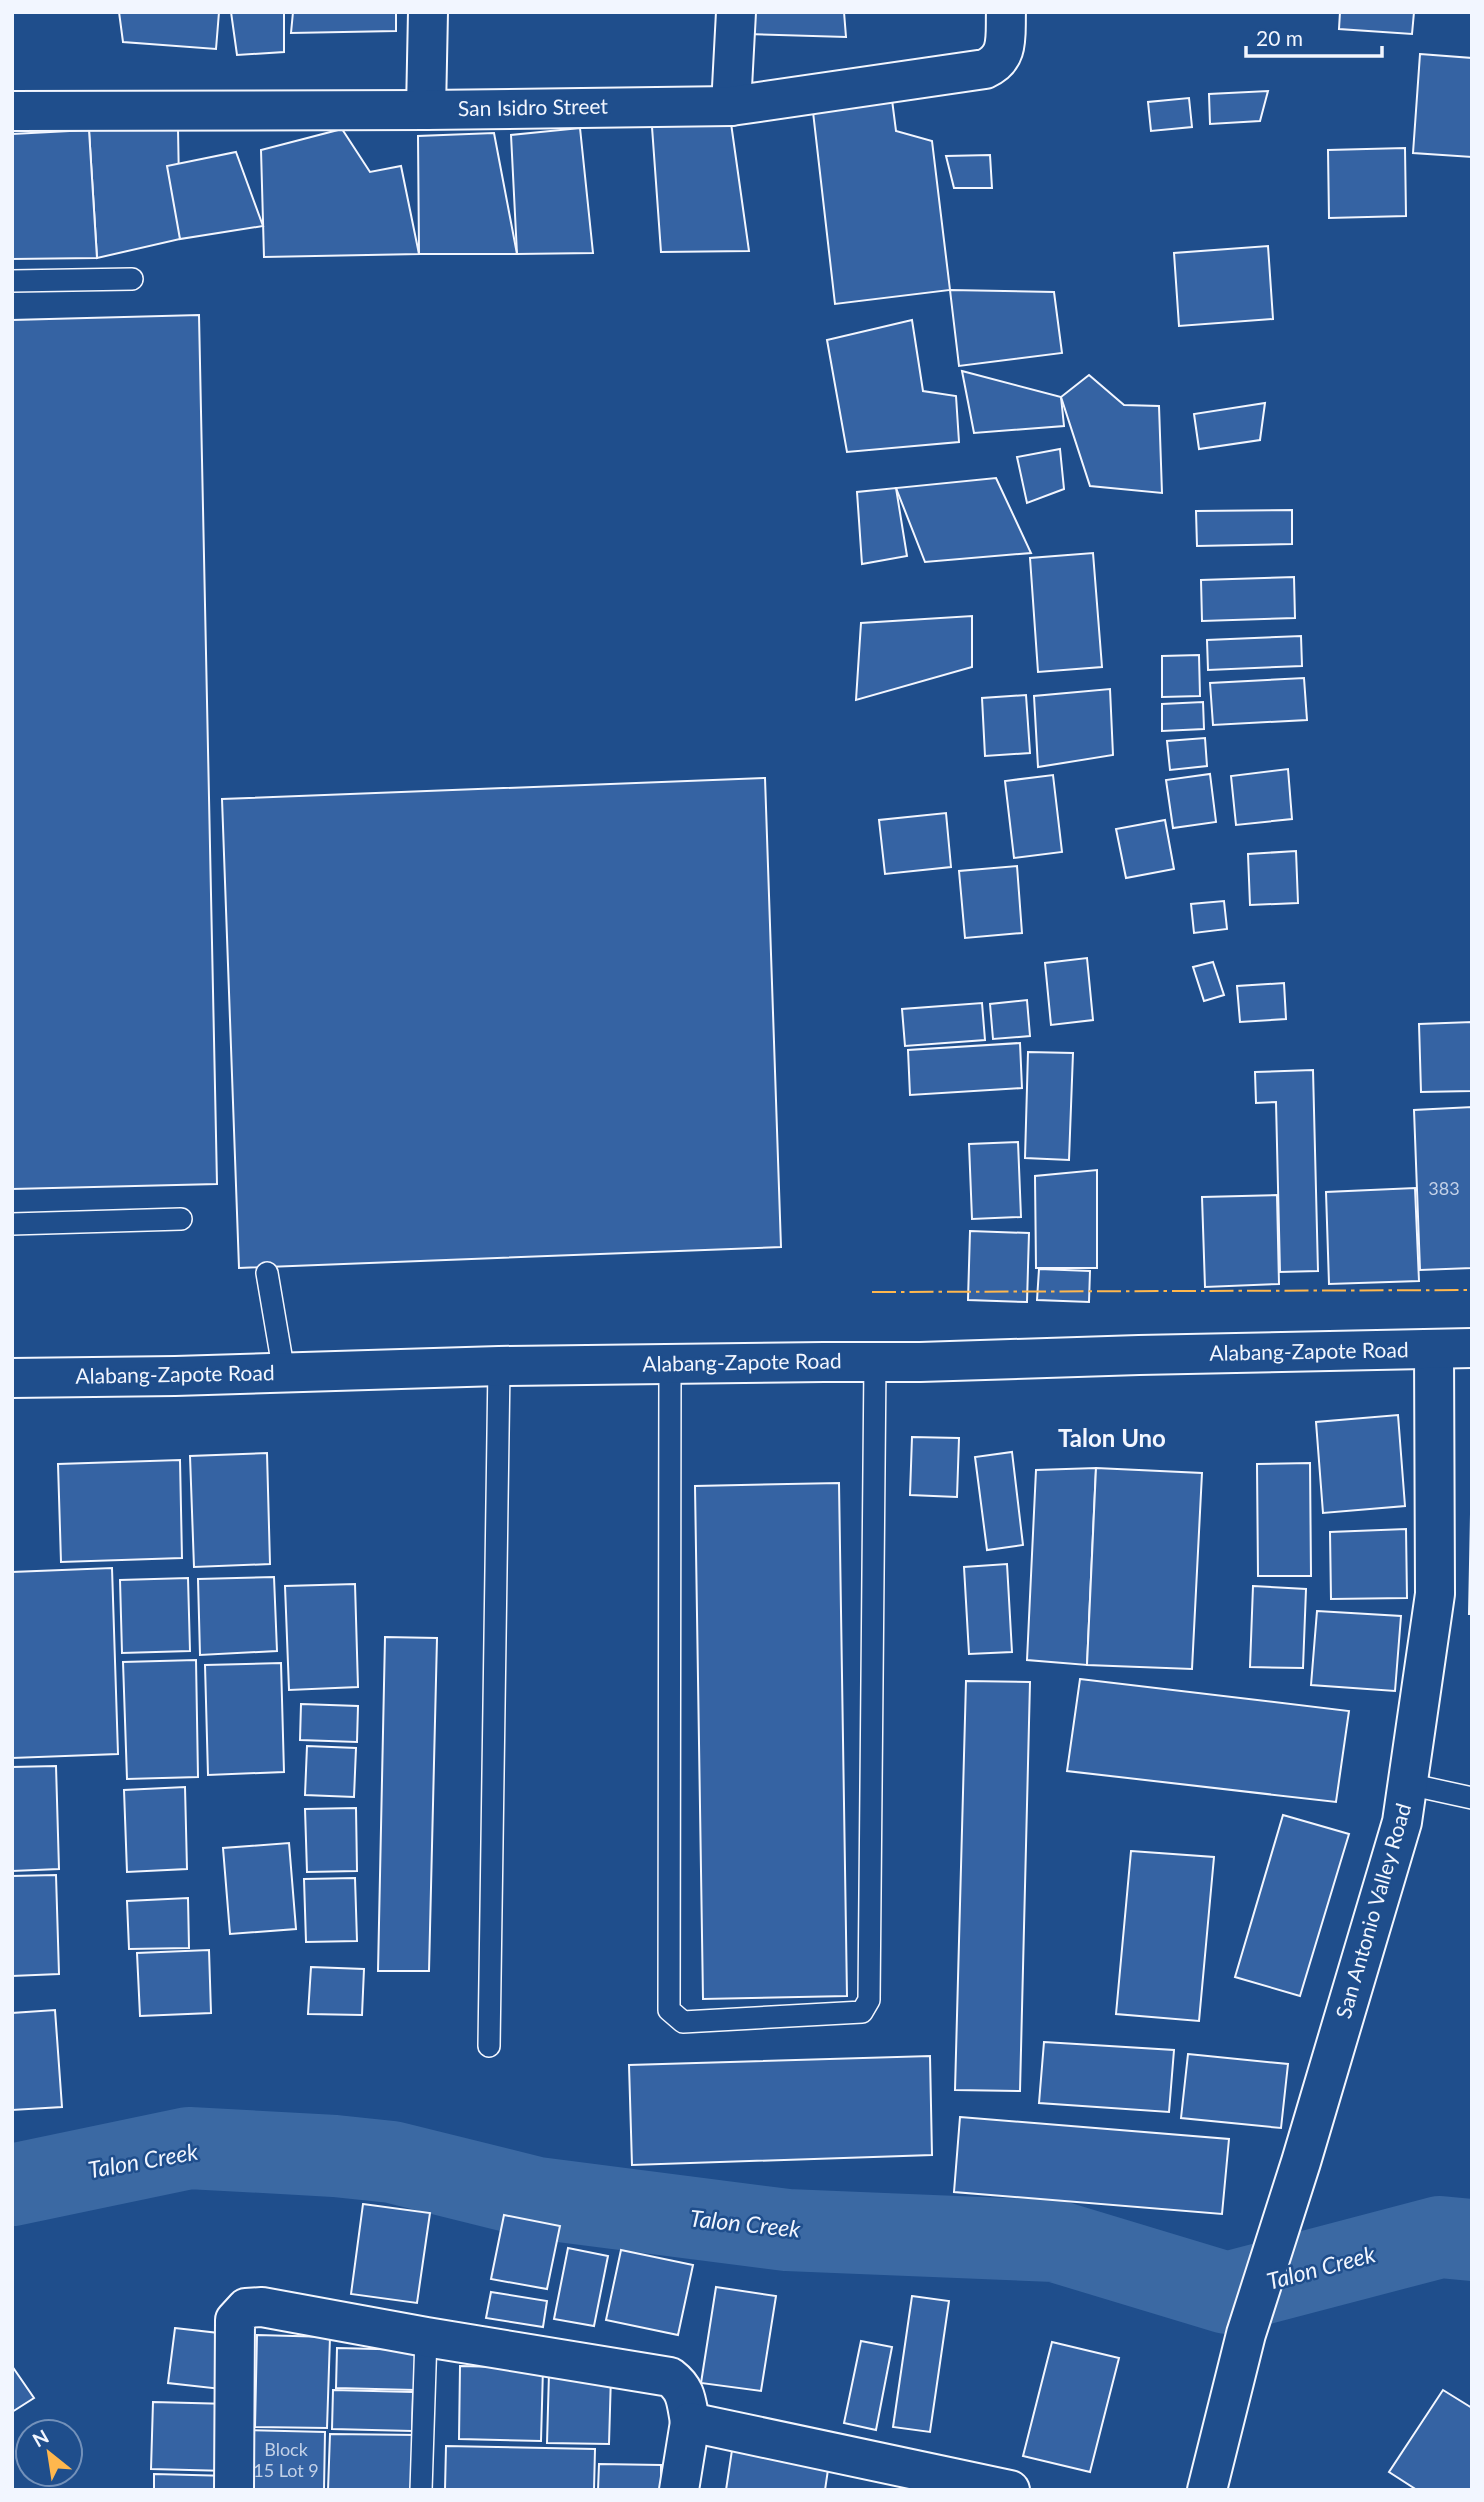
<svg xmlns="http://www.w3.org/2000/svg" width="1484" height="2502" viewBox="0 0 1484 2502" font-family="Lato,sans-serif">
<rect width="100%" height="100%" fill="#1f4e8c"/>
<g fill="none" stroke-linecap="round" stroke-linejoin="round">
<path stroke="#3b69a3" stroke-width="82" d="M12,2185L189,2148L335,2156L392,2162L537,2198L787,2230L1055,2241L1227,2293L1440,2237L1472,2240"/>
</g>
<g fill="#3563a3" stroke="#f2f6ff" stroke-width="2">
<path d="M119,12H219L216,49L123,42Z"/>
<path d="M231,12H284V52L237,55Z"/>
<path d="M293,12H396V31L291,33Z"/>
<path d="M746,12H844L846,37L746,34Z"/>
<path d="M1340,12H1414L1412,34L1339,29Z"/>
<path d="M1420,54L1472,58V157L1413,153Z"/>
<path d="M1268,91L1260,121L1210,124L1209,94Z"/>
<path d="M891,92L896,131L932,141L950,290L835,304L812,103Z"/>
<path d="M1189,98L1192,127L1151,131L1148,102Z"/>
<path d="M730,116L749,251L661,252L652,127Z"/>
<path d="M580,128L593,253L517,254L511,135Z"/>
<path d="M178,129L180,239L97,258L89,130Z"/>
<path d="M342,129L370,172L401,166L419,254L264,257L261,150Z"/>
<path d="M89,130L97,258L12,259V134Z"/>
<path d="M494,133L517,254H419L418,136Z"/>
<path d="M1405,148L1406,216L1329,218L1328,150Z"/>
<path d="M236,152L263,226L180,239L167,166Z"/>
<path d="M990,155L992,188H954L946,156Z"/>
<path d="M1268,246L1273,319L1179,326L1174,253Z"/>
<path d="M950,290L1054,292L1062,353L959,366Z"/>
<path d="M199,315L217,1184L12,1189V320Z"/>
<path d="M912,320L923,391L956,396L959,442L847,452L827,340Z"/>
<path d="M962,371L1061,397L1064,426L974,433Z"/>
<path d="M1089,375L1124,405L1159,406L1162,493L1090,486L1061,397Z"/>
<path d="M1265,403L1260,440L1199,449L1194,414Z"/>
<path d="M1060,449L1064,489L1027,503L1017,457Z"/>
<path d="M996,478L1031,553L925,562L896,488Z"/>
<path d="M896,488L907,556L862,564L857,492Z"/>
<path d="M1292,510V544L1197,546L1196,511Z"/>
<path d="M1093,553L1102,667L1038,672L1030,558Z"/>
<path d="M1294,577L1295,618L1202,621L1201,580Z"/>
<path d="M972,616V667L856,700L861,623Z"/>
<path d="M1301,636L1302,666L1208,670L1207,640Z"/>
<path d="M1199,655L1200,696L1162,697V656Z"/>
<path d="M1304,678L1307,720L1213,725L1210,683Z"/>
<path d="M1110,689L1113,755L1038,767L1034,696Z"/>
<path d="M1026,695L1030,753L985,756L982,698Z"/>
<path d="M1203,702L1204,729L1162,731V704Z"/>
<path d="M1205,738L1207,766L1170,770L1167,741Z"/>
<path d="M1288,769L1292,819L1236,825L1231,776Z"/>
<path d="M1210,774L1216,822L1173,828L1166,780Z"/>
<path d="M1053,775L1062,852L1014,858L1005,781Z"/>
<path d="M765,778L781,1247L239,1268L222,799Z"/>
<path d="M946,813L951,867L885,874L879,820Z"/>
<path d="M1165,820L1174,869L1126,878L1116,829Z"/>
<path d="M1296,851L1298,903L1250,905L1248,854Z"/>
<path d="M1017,866L1022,933L965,938L959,871Z"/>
<path d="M1224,901L1227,929L1194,933L1191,904Z"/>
<path d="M1087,958L1093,1020L1051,1025L1045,963Z"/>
<path d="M1213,962L1224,995L1204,1001L1193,967Z"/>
<path d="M1284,983L1286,1019L1240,1022L1237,986Z"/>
<path d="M1027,1000L1030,1036L993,1039L990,1004Z"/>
<path d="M982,1003L985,1040L905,1046L902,1009Z"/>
<path d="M1472,1022V1091L1421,1092L1419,1024Z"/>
<path d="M1020,1043L1022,1088L910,1095L908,1050Z"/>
<path d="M1028,1052L1073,1053L1069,1160L1025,1158Z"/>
<path d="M1313,1070L1318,1271L1280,1272L1276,1102L1256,1103L1255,1072Z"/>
<path d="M1472,1107V1268L1420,1270L1414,1110Z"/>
<path d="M1018,1142L1021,1217L972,1219L969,1144Z"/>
<path d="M1097,1170V1268H1036L1035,1176Z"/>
<path d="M1415,1188L1419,1281L1329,1284L1326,1192Z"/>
<path d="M1277,1195L1279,1284L1205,1287L1202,1197Z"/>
<path d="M970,1231L1029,1233L1027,1302L968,1300Z"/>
<path d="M1039,1269L1090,1271L1089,1302L1037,1300Z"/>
<path d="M1398,1415L1405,1506L1323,1513L1316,1422Z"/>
<path d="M912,1437L959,1438L957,1497L910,1495Z"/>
<path d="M1012,1452L1023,1545L987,1550L975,1457Z"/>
<path d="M267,1453L270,1564L194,1567L190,1456Z"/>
<path d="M180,1460L182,1558L61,1562L58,1464Z"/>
<path d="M1310,1463L1311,1576H1258L1257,1464Z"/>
<path d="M1096,1468L1087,1665L1027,1660L1036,1470Z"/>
<path d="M1096,1468L1202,1473L1192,1669L1087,1665Z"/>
<path d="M839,1483L847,1996L703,1999L695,1486Z"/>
<path d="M1471,1514H1472V1614H1469Z"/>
<path d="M1406,1529L1407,1598L1331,1599L1330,1532Z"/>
<path d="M1007,1564L1012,1652L969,1654L964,1567Z"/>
<path d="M112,1568L118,1754L12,1758V1572Z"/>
<path d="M274,1577L277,1651L200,1655L198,1579Z"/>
<path d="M188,1578L190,1651L122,1653L120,1580Z"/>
<path d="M355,1584L358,1687L289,1690L285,1586Z"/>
<path d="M1253,1586L1306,1589L1303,1668L1250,1667Z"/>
<path d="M1317,1611L1401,1616L1395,1691L1311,1685Z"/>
<path d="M385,1637L437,1638L429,1971H378Z"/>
<path d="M196,1660L198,1777L127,1779L123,1662Z"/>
<path d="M281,1663L284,1772L208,1775L205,1665Z"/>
<path d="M1080,1679L1349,1711L1336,1802L1067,1771Z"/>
<path d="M966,1681L1030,1682L1020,2091L955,2090Z"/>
<path d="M301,1704L358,1706L357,1742L300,1740Z"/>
<path d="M307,1746L356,1748L354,1797L305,1795Z"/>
<path d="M56,1766L59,1869L12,1871V1767Z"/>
<path d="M185,1787L187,1869L127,1872L124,1790Z"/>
<path d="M356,1808L357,1871L307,1872L305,1809Z"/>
<path d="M1283,1815L1349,1834L1300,1996L1235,1977Z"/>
<path d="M289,1843L296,1929L230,1934L223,1848Z"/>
<path d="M1131,1851L1214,1857L1199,2021L1116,2014Z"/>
<path d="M56,1875L59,1974L12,1976V1876Z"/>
<path d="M355,1878L357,1941L306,1942L304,1879Z"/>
<path d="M188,1898L189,1948L129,1949L127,1901Z"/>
<path d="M209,1950L211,2013L140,2016L137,1953Z"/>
<path d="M311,1967L364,1969L362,2015L308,2014Z"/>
<path d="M55,2010L62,2107L12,2110V2013Z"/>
<path d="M1044,2042L1174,2050L1169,2112L1039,2103Z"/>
<path d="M1188,2054L1288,2064L1281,2128L1181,2118Z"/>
<path d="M930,2056L932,2155L632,2165L629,2065Z"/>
<path d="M960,2117L1229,2139L1222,2214L954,2192Z"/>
<path d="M363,2204L430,2213L417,2303L351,2294Z"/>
<path d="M504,2215L560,2226L547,2289L491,2279Z"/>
<path d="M568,2248L608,2256L594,2326L554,2319Z"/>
<path d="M621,2250L693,2265L678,2335L606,2320Z"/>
<path d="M716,2287L776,2296L761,2391L701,2383Z"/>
<path d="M491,2292L547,2301L543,2327L486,2318Z"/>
<path d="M912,2296L949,2301L930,2432L893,2427Z"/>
<path d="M175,2328L227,2334L221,2389L168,2383Z"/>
<path d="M257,2335L330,2337L327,2428L255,2427Z"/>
<path d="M861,2341L892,2347L876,2430L844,2423Z"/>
<path d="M1052,2342L1119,2358L1090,2472L1023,2456Z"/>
<path d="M337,2348L416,2350L415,2390L336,2388Z"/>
<path d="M12,2366L34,2398L12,2412Z"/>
<path d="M460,2366L543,2368L541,2441L459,2439Z"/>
<path d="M549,2373L611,2375L609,2444L547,2443Z"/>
<path d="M333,2390L413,2392L412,2431L332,2429Z"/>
<path d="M1443,2390L1472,2408V2490H1417L1389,2472Z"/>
<path d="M153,2402L230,2404L228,2471L151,2469Z"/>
<path d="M249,2430L325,2432L324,2490H247Z"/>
<path d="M330,2434L419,2435L417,2490H328Z"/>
<path d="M446,2446L595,2449L594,2490H445Z"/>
<path d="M732,2450L829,2463L825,2490H726Z"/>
<path d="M599,2464L661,2465V2490H598Z"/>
<path d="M154,2474L230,2476V2490H154Z"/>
</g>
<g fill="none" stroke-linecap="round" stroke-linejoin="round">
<g stroke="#f2f6ff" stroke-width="24">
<g id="lane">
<path d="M12,281L132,279"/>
<path d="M12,1224L181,1219"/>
<path d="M267,1273L284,1373"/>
<path d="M670,1364L669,2010L683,2022L862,2012L869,2000L875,1362"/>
<path d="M1408,1784L1472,1798"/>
<path d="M489,2046L499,1366"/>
<path d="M421,2490L426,2337"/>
</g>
</g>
<g stroke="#f2f6ff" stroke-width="42">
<g id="street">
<path d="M731,106L736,12"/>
<path d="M426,110L428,12"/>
<path d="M12,111L426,110L731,106L985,69C1010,58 1005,36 1006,12"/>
<path d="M234,2490L235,2320L246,2308L262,2307L426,2337L670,2377C687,2390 686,2401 690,2422"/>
<path d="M1207,2490L1246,2334L1301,2162L1402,1822L1435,1594L1434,1349"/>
</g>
</g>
<g stroke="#f2f6ff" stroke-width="42">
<path id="secondary" d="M679,2490L690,2422L1010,2490"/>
</g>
<g stroke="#f2f6ff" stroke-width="42">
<path id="highway" d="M12,1378L175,1376L499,1366L824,1362H920L1139,1355L1472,1348"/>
</g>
<use href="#lane" stroke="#1f4e8c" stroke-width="21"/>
<use href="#street" stroke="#1f4e8c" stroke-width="38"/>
<use href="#secondary" stroke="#1f4e8c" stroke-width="38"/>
<use href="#highway" stroke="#1f4e8c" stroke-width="38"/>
<path stroke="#ffb74d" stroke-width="2" stroke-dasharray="24 5 3.5 5" stroke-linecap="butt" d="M872,1292L1472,1290"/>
</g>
<g text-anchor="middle" stroke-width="5" stroke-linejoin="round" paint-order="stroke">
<g font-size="18" fill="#c3d1e8">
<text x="1444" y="1195">383</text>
<text x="286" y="2456">Block<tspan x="286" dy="21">15 Lot 9</tspan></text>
</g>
<g font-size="21" fill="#f2f6ff" stroke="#1f4e8c">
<text transform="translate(533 108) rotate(-1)" y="7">San Isidro Street</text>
<text transform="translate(1309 1352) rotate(-1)" y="7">Alabang-Zapote Road</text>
<text transform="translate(742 1363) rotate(-1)" y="7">Alabang-Zapote Road</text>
<text transform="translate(175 1375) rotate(-1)" y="7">Alabang-Zapote Road</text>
<text transform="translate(1374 1911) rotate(-74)" y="7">San Antonio Valley Road</text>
</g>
<g font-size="23" font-style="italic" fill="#f2f6ff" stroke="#1f4e8c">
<text transform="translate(143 2161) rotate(-10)" y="8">Talon Creek</text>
<text transform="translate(745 2224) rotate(6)" y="8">Talon Creek</text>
<text transform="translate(1321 2268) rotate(-15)" y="8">Talon Creek</text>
</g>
<g font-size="24" font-weight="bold" fill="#f2f6ff" stroke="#1f4e8c">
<text x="1112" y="1447">Talon Uno</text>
</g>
</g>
<rect width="1484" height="2502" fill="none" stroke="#f2f6ff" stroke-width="28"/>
<g transform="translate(49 2453) rotate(330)"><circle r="33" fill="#1f4e8c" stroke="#7391ba" stroke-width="2"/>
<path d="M0-5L12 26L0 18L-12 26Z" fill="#ffb74d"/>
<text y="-10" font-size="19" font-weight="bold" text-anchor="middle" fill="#f2f6ff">N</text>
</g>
<path d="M1246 46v10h136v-10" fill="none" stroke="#f2f6ff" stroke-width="3.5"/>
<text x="1256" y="46" font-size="21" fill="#f2f6ff" stroke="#1f4e8c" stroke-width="5" paint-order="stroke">20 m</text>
</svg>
